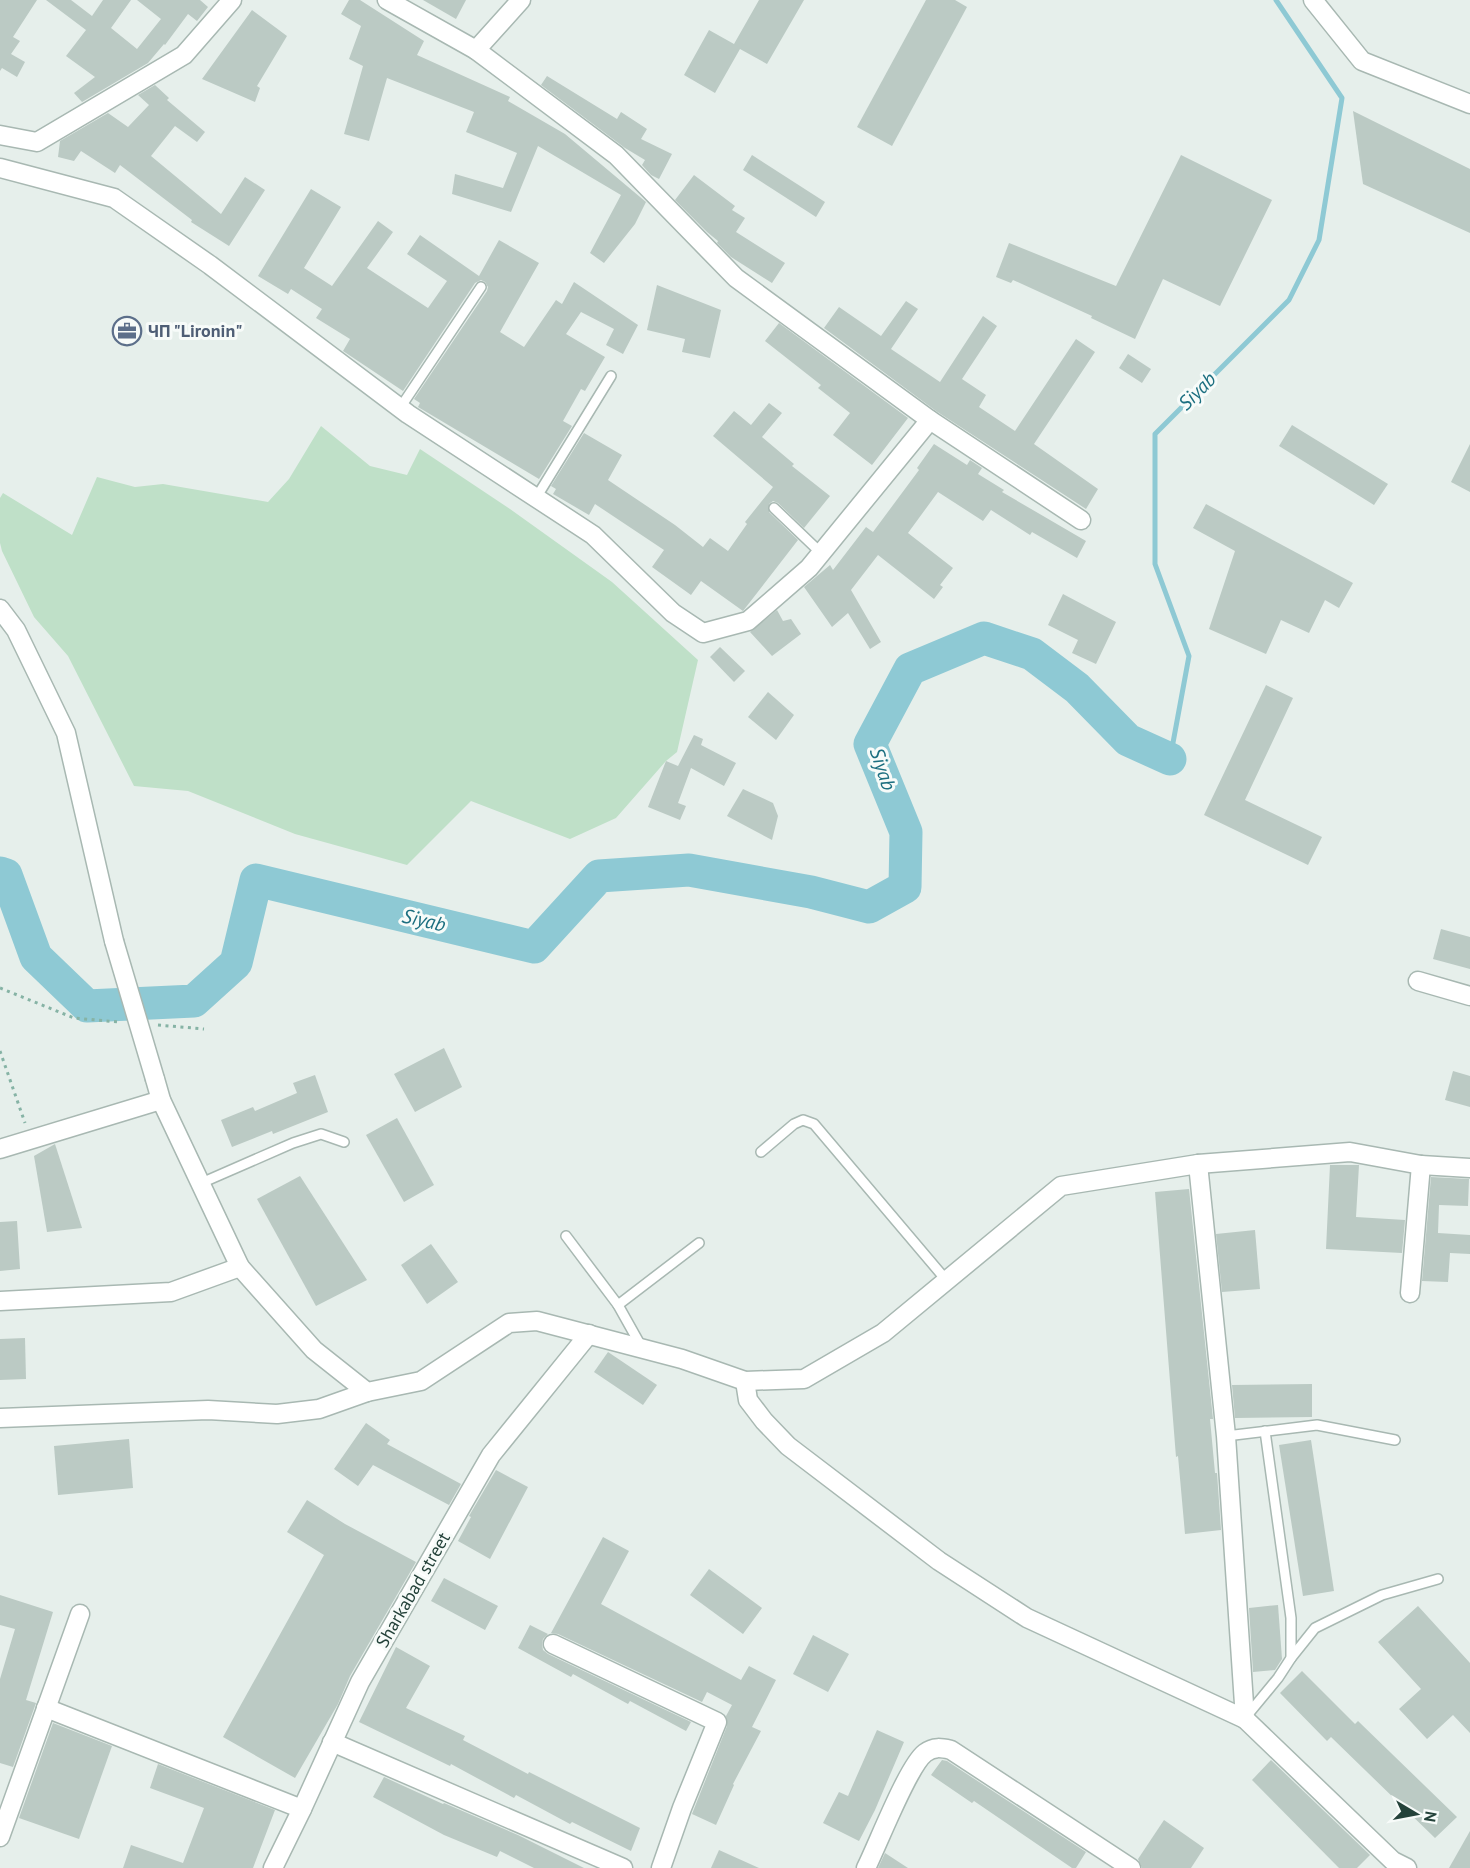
<svg xmlns="http://www.w3.org/2000/svg" width="1470" height="1868" viewBox="0 0 1470 1868" font-family="'PT Sans',sans-serif">
<rect width="100%" height="100%" fill="#e6efeb"/>
<path fill="#bfe0c8" d="M321,426L370,466L407,475L420,449L510,509L612,582L698,660L677,752L666,761L616,818L570,839L471,801L407,865L295,834L188,791L134,786L68,656L34,617L2,551L0,543V498L3,493L72,535L97,477L135,487L163,484L268,502L289,479Z"/>
<g fill="none" stroke-linecap="round" stroke-linejoin="round">
<path stroke="#8ec9d4" stroke-width="5" d="M1170,759L1189,656L1155,564V434L1289,300L1319,240L1342,98L1276,0"/>
<path stroke="#8ec9d4" stroke-width="33" d="M0,873L6,875L36,957L87,1006L194,1001L236,963L256,880L534,947L599,876L689,870L811,892L869,907L905,887L906,832L870,744L910,669L984,638L1032,654L1077,688L1128,740L1170,759"/>
</g>
<g fill="#bbcac4">
<path d="M0,0H37L13,37L20,41L11,54L25,62L17,77L2,68L0,71Z"/>
<path d="M46,0H71L92,16L103,0H131L111,28L137,49L161,19L137,0H200L208,7L197,21L188,14L165,45L164,44L148,63L82,102L74,93L95,77L66,56L86,30Z"/>
<path d="M349,0H360L424,41L417,55L510,97L508,101L565,134L646,202L635,224L604,263L590,253L621,195L538,146L511,212L452,194L455,174L503,188L517,153L466,132L474,112L387,78L369,141L344,134L363,66L349,59L361,26L341,14Z"/>
<path d="M423,0H466L456,19Z"/>
<path d="M759,0H804L767,64L740,49L715,93L684,75L709,30L734,44Z"/>
<path d="M926,0H955L967,7L892,146L857,127Z"/>
<path d="M252,10L287,36L257,86L260,88L255,102L202,79Z"/>
<path d="M547,76L617,119L621,112L647,129L641,139L672,154L659,179L651,175L642,165L645,160L625,148L541,85Z"/>
<path d="M155,85L169,98L167,100L205,132L197,142L175,126L151,156L221,214L245,177L265,190L229,246L191,222L192,220L120,165L115,173L81,151L74,161L58,157L60,141L108,113L128,127L149,105L138,95Z"/>
<path d="M1353,111L1470,169V233L1363,184Z"/>
<path d="M752,155L825,202L816,217L743,170Z"/>
<path d="M1181,155L1272,200L1220,306L1163,279L1135,339L1091,318L1092,316L1013,280L1011,283L996,277L1009,243L1116,286Z"/>
<path d="M694,175L735,206L732,210L745,218L736,232L785,263L772,283L731,257L717,243L718,241L707,232L675,200Z"/>
<path d="M311,189L341,207L304,268L332,286L378,221L393,232L367,268L428,308L447,281L407,254L420,235L479,276L499,240L539,263L500,332L524,347L556,300L562,304L574,282L638,325L623,354L606,345L614,329L581,312L566,334L605,357L585,391L581,389L563,421L572,426L539,479L418,407L420,403L414,399L487,291L488,287L485,282L481,280L475,283L403,391L343,351L350,339L316,318L322,309L291,289L288,294L258,276Z"/>
<path d="M657,285L721,310L710,358L682,352L685,339L647,330Z"/>
<path d="M906,301L918,309L891,349L940,382L983,316L997,326L962,379L986,395L979,407L1015,431L1076,339L1095,352L1034,444L1098,489L1086,509L936,411L824,328L839,307L881,336Z"/>
<path d="M779,323L908,418L872,465L833,435L850,413L818,388L821,385L765,341Z"/>
<path d="M1128,354L1151,369L1142,383L1119,368Z"/>
<path d="M769,403L782,413L762,437L794,464L792,466L830,496L804,528L778,503L773,501L769,504V512L798,540L743,611L701,581L691,595L652,567L664,550L595,504L589,515L553,494L556,489L551,486L584,433L622,455L608,480L675,525L703,547L710,538L728,551L747,524L745,522L773,487L713,436L734,411L751,425Z"/>
<path d="M1292,425L1388,484L1374,505L1279,446Z"/>
<path d="M934,444L967,465L970,460L982,468L978,474L1004,490L1002,492L1086,541L1077,558L1032,532L1030,535L991,510L983,521L938,492L908,533L953,568L940,585L943,587L934,599L878,555L851,590L881,642L870,649L848,613L832,627L804,587L830,565L833,570L866,527L873,532L919,470L917,468Z"/>
<path d="M1470,444V492L1451,482Z"/>
<path d="M1206,504L1353,583L1339,608L1325,600L1309,633L1281,620L1266,654L1209,629L1235,551L1193,528Z"/>
<path d="M1063,594L1116,622L1096,664L1072,653L1078,640L1048,625Z"/>
<path d="M777,610L783,621L791,619L801,634L772,656L750,632Z"/>
<path d="M720,647L745,671L734,682L710,657Z"/>
<path d="M1266,685L1293,698L1245,800L1322,837L1308,865L1204,815Z"/>
<path d="M768,692L794,715L776,740L748,717Z"/>
<path d="M694,735L703,739L701,745L736,763L724,786L691,768L678,803L686,806L680,820L648,807L666,761L678,766Z"/>
<path d="M743,789L773,803L778,816L772,840L727,816Z"/>
<path d="M1441,929L1470,937V969L1433,959Z"/>
<path d="M444,1048L462,1087L415,1112L394,1074Z"/>
<path d="M1453,1071L1470,1076V1107L1445,1100Z"/>
<path d="M315,1075L328,1112L273,1134L272,1131L232,1147L221,1120L253,1107L255,1111L297,1093L293,1083Z"/>
<path d="M397,1118L434,1185L404,1202L366,1135Z"/>
<path d="M55,1144L82,1228L47,1232L34,1156Z"/>
<path d="M1330,1165H1359L1356,1217L1405,1220L1402,1253L1326,1249Z"/>
<path d="M300,1176L367,1280L316,1306L257,1199Z"/>
<path d="M1431,1177L1469,1179L1468,1206L1439,1205L1438,1233L1470,1235V1254L1450,1253L1448,1282L1422,1281Z"/>
<path d="M1189,1189L1213,1419H1210L1215,1473H1217L1221,1530L1185,1534L1178,1456L1176,1457L1155,1192Z"/>
<path d="M17,1221L20,1269L0,1271V1222Z"/>
<path d="M1255,1230L1260,1289L1222,1292L1216,1234Z"/>
<path d="M431,1244L458,1282L427,1304L401,1265Z"/>
<path d="M25,1338L26,1379L0,1380V1339Z"/>
<path d="M608,1352L657,1385L643,1405L594,1372Z"/>
<path d="M1312,1384V1417L1235,1418L1232,1385Z"/>
<path d="M366,1423L390,1440L387,1444L461,1484L449,1505L373,1465L358,1486L334,1469Z"/>
<path d="M129,1439L133,1488L58,1495L54,1446Z"/>
<path d="M1311,1440L1334,1591L1303,1596L1279,1445Z"/>
<path d="M496,1470L528,1487L490,1559L458,1541L471,1517L469,1516Z"/>
<path d="M307,1500L345,1524L416,1562L350,1676L338,1704L295,1778L223,1737L324,1555L287,1532Z"/>
<path d="M603,1537L629,1551L601,1604L741,1680L749,1666L776,1680L752,1727L761,1731L733,1784L734,1785L716,1825L692,1814L727,1726L726,1716L732,1705L707,1692L702,1702L558,1634L551,1633Z"/>
<path d="M709,1569L762,1608L743,1634L690,1595Z"/>
<path d="M444,1578L498,1606L485,1630L431,1601Z"/>
<path d="M0,1595L53,1612L26,1700L36,1703L13,1767L0,1763V1679L15,1629L0,1625Z"/>
<path d="M1278,1605L1282,1659L1275,1670L1253,1672L1249,1608Z"/>
<path d="M1418,1606L1470,1663V1733L1453,1715L1427,1739L1399,1709L1421,1689L1378,1642Z"/>
<path d="M530,1625L548,1634L543,1639L542,1644L543,1650L548,1654L691,1722L686,1731L630,1701L628,1704L573,1674L571,1677L518,1648Z"/>
<path d="M813,1635L849,1654L828,1692L793,1674Z"/>
<path d="M396,1647L430,1666L406,1708L465,1736L463,1740L528,1774L529,1772L640,1828L631,1851L572,1822L570,1824L516,1795L514,1798L451,1764L450,1766L359,1722Z"/>
<path d="M1302,1671L1355,1724L1358,1721L1457,1817L1435,1838L1331,1737L1327,1741L1280,1693Z"/>
<path d="M53,1723L112,1746L79,1839L19,1818Z"/>
<path d="M877,1730L904,1742L875,1810L859,1841L823,1823L839,1792L848,1796Z"/>
<path d="M942,1760L947,1761L1086,1852L1076,1868H1072L974,1801L972,1803L931,1775Z"/>
<path d="M1271,1760L1370,1855L1357,1868H1339L1252,1780Z"/>
<path d="M158,1764L275,1810L253,1868H123L131,1845L183,1863L204,1808L150,1788Z"/>
<path d="M384,1777L443,1804L444,1803L518,1835L584,1868H534L500,1851L497,1857L444,1835L373,1797Z"/>
<path d="M1164,1820L1204,1848L1191,1868H1142L1138,1859Z"/>
<path d="M1470,1831V1868H1449Z"/>
<path d="M719,1850L759,1868H711Z"/>
<path d="M885,1853L908,1868H878Z"/>
</g>
<g fill="none" stroke-linecap="round" stroke-linejoin="round">
<g stroke="#a8b8b2" stroke-width="12">
<g id="lane">
<path d="M400,408L481,287"/>
<path d="M536,498L611,376"/>
<path d="M774,508L821,553"/>
<path d="M761,1152L794,1124L803,1120L814,1124L947,1281"/>
<path d="M199,1184L293,1143L321,1134L344,1142"/>
<path d="M566,1236L618,1305"/>
<path d="M641,1346L618,1305L699,1243"/>
<path d="M1226,1436L1317,1425L1395,1440"/>
<path d="M1291,1658L1315,1628L1382,1595L1438,1579"/>
<path d="M1245,1718L1278,1678L1291,1658V1618L1265,1431"/>
</g>
</g>
<g stroke="#a8b8b2" stroke-width="21">
<g id="street">
<path d="M387,0L476,50L521,0"/>
<path d="M1313,0L1362,61L1470,104"/>
<path d="M476,50L616,155L736,278L930,420L1081,520"/>
<path d="M0,135L37,142L184,55L232,0"/>
<path d="M0,168L114,198L210,265L408,414L593,535L673,613L703,633L748,621L809,568L930,420"/>
<path d="M0,609L16,630L66,733L114,941"/>
<path d="M1418,981L1470,996"/>
<path d="M155,1079L161,1100L240,1267L314,1350L367,1392L421,1381L509,1323L537,1321L682,1359L745,1381L804,1379L883,1333L1061,1186L1198,1164L1350,1152L1421,1165L1470,1168"/>
<path d="M0,1149L161,1100"/>
<path d="M1198,1164L1226,1436L1245,1719L1393,1861L1407,1868"/>
<path d="M1410,1293L1421,1165"/>
<path d="M0,1301L171,1292L240,1267"/>
<path d="M745,1381L748,1400L764,1421L788,1446L939,1561L1027,1618L1245,1719"/>
<path d="M0,1418L208,1410L277,1414L319,1409L367,1392"/>
<path d="M553,1644L717,1722L682,1808L661,1868"/>
<path d="M46,1708L302,1809"/>
<path d="M332,1742L623,1868"/>
<path d="M0,1837L80,1614"/>
<path d="M273,1868L302,1809L360,1682L491,1455L589,1334"/>
<path d="M866,1868C878,1844 908,1766 925,1753C934,1746 942,1748 951,1750L1131,1868"/>
</g>
</g>
<g stroke="#86b3a5" stroke-width="3" stroke-dasharray="3 4.5" stroke-linecap="butt">
<path d="M0,988L74,1018L119,1022"/>
<path d="M158,1025L204,1029"/>
<path d="M0,1051L25,1123"/>
</g>
<use href="#lane" stroke="#fff" stroke-width="9"/>
<use href="#street" stroke="#fff" stroke-width="18"/>
<g stroke="#a8b8b2" stroke-width="21" stroke-linecap="butt">
<path id="street-bridge" d="M114,941L155,1079"/>
</g>
<use href="#street-bridge" stroke="#fff" stroke-width="18"/>
</g>
<defs>
<g id="office-ring" transform="scale(1.5)"><circle r="9.5" fill="#f7fbf9" stroke="#5c6f8a" stroke-width="1.5"/><path d="M-6-3h4V-5.5h4V-3h4V5H-6ZM-1-4.5V-3h2v-1.5ZM-6 0V1H6V0Z" fill="#5c6f8a"/></g>
</defs>
<g fill-rule="evenodd">
<use href="#office-ring" x="127" y="331"/>
</g>
<g text-anchor="middle" stroke-width="6" stroke-linejoin="round" paint-order="stroke">
<g font-size="18" font-weight="bold" fill="#4e5e75" stroke="#f7fbf9" text-anchor="start">
<text x="148" y="337">ЧП "Lironin"</text>
</g>
<g font-size="18" fill="#24423a" stroke="#f7fbf9">
<text transform="translate(413 1590) rotate(-60)" y="6">Sharkabad street</text>
</g>
<g font-size="20" font-style="italic" fill="#1c6f80" stroke="#f7fbf9">
<text transform="translate(1197 391) rotate(-45)" y="7">Siyab</text>
<text transform="translate(883 769) rotate(72)" y="7">Siyab</text>
<text transform="translate(424 920) rotate(13)" y="7">Siyab</text>
</g>
</g>
<g transform="translate(1416 1814) rotate(100)" stroke="#f7fbf9" stroke-width="4.5" paint-order="stroke">
<path d="M0-4.5L10 22L0 15L-10 22Z" fill="#24423a"/>
<text y="-9" font-size="16" font-weight="bold" text-anchor="middle" fill="#24423a">N</text>
</g>
</svg>
